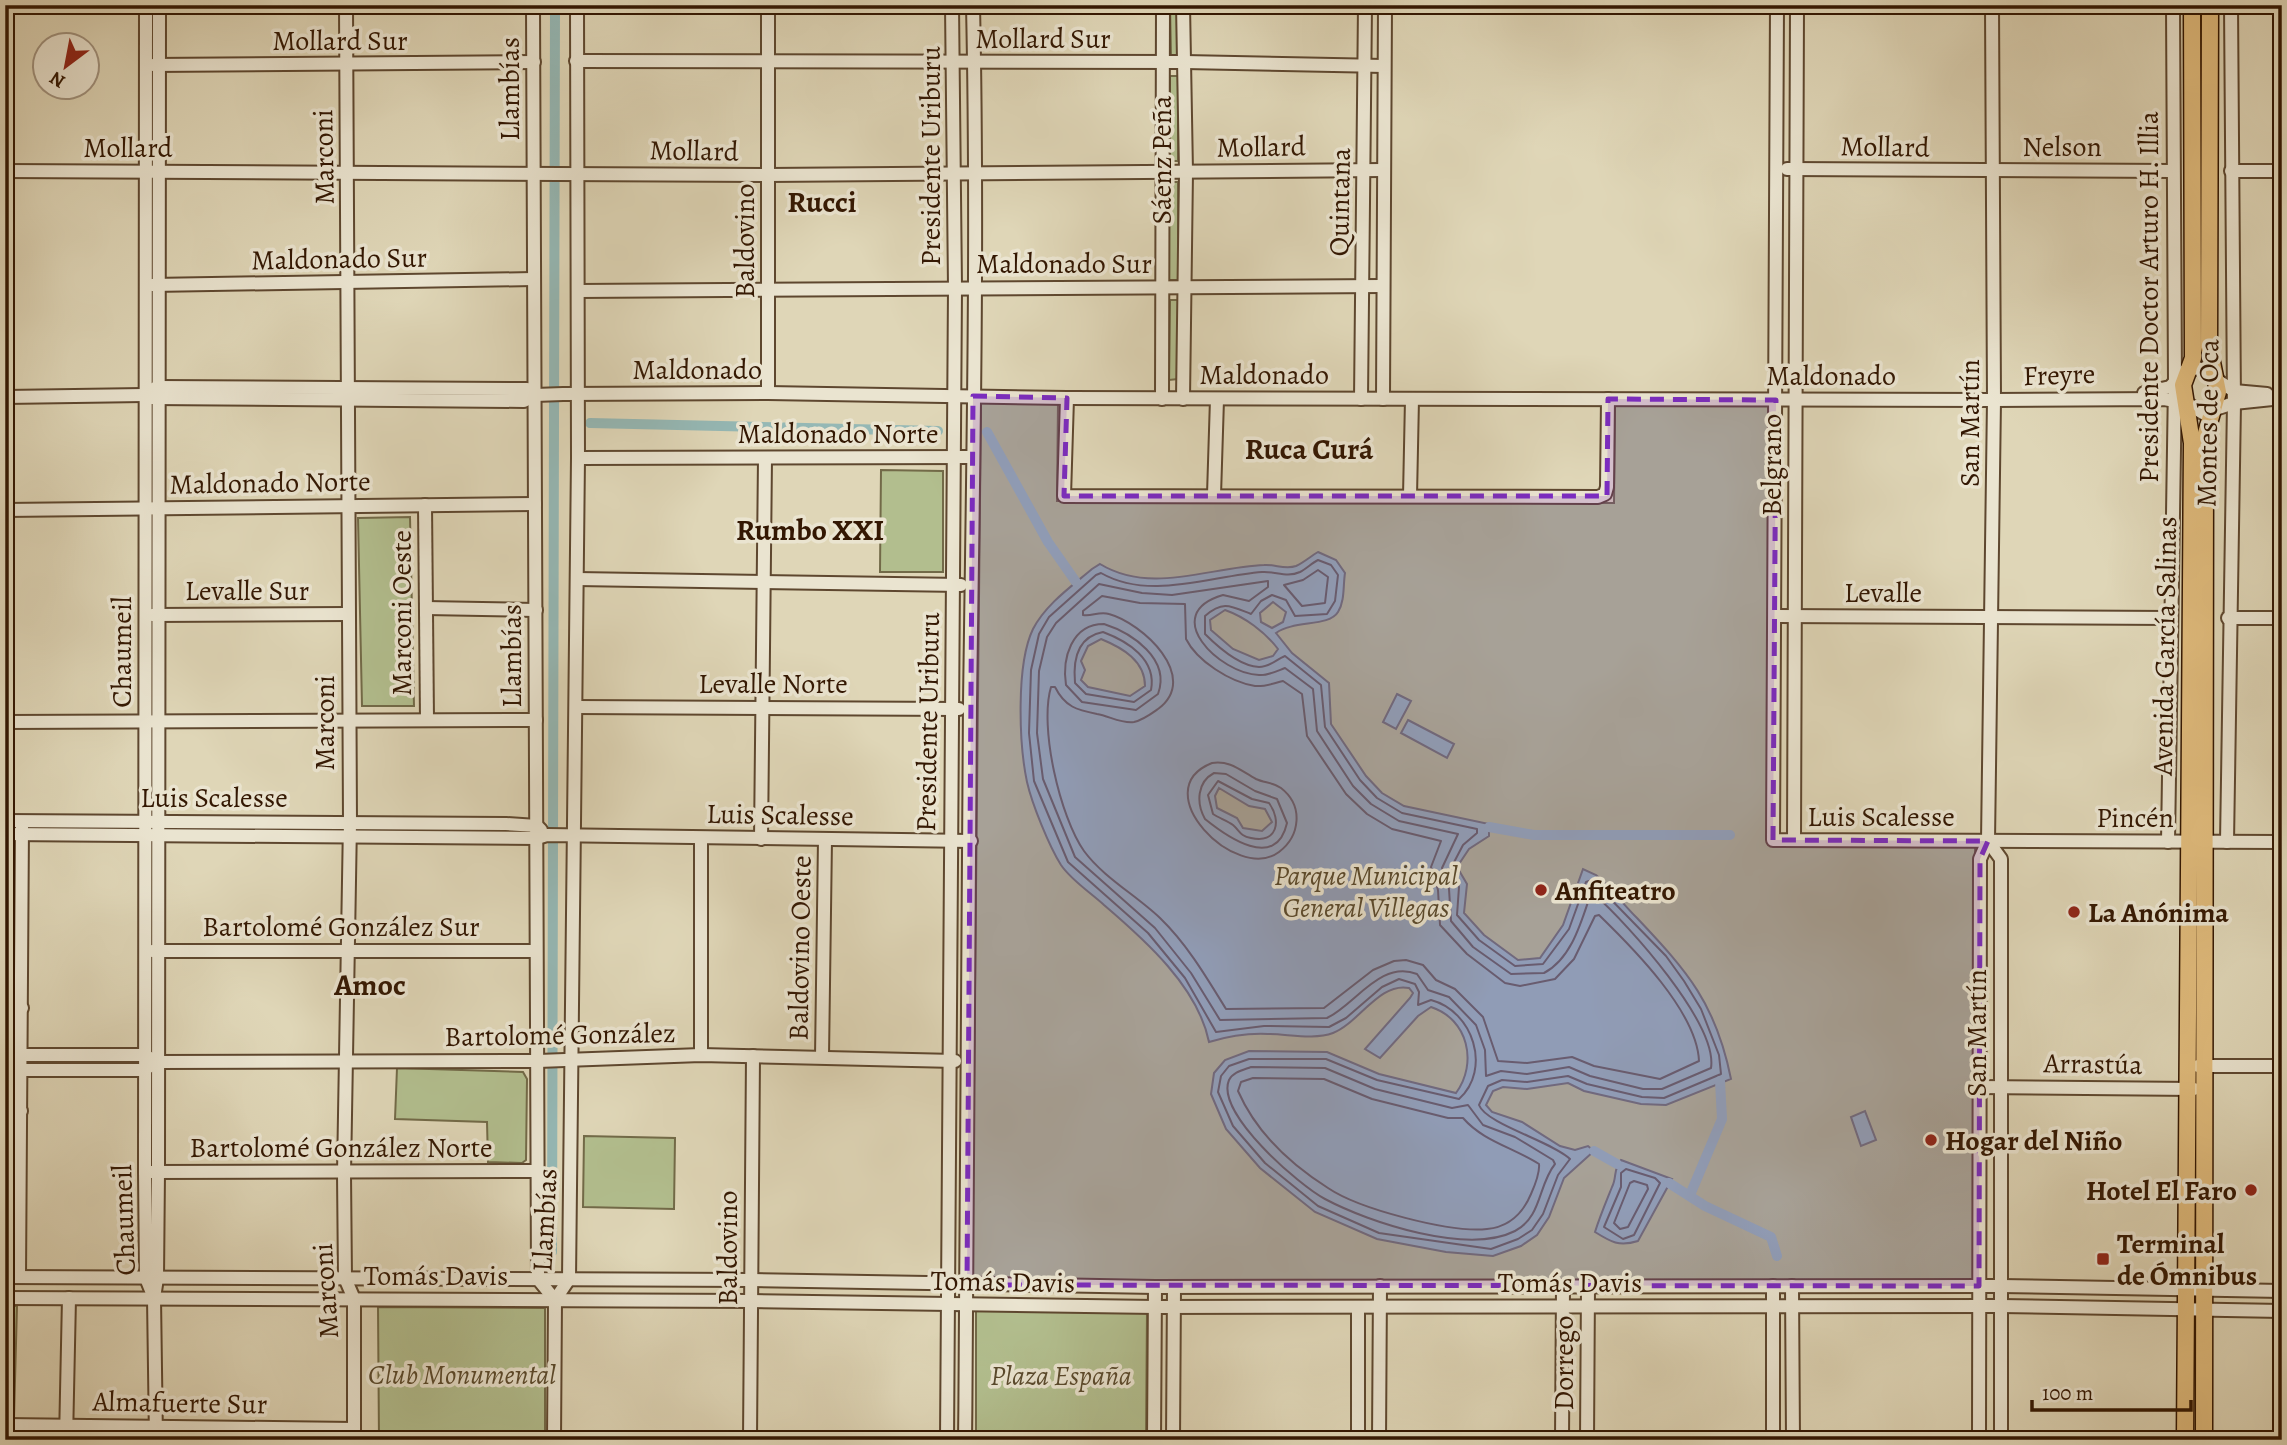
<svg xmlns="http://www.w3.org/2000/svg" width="2287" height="1445" viewBox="0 0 2287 1445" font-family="Alegreya,serif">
<rect width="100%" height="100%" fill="#dfd6b7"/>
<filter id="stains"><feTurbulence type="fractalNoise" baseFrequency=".00286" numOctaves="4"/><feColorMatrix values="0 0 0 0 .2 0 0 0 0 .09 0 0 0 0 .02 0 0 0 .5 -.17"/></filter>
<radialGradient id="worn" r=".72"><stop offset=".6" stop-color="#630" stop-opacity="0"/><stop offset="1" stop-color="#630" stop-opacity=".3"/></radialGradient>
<g fill="#b2be8e" stroke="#726a48" stroke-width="2">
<path d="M1170,5H1177L1178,56H1171Z"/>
<rect x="1170" y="76" width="8" height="85"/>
<rect x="1169" y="182" width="9" height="98"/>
<path d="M1170,300H1178V379L1169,380Z"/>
<path d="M981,403H1058L1057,501L1614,503L1615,404L1771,405L1769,843L1975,845L1976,1281L972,1280Z"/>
<path d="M881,470L943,471V572H880Z"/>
<path d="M410,517L414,706H362L358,518Z"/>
<path d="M397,1068L523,1072L527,1079L526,1160L522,1163L488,1162L487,1122L395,1119Z"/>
<path d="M584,1136L675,1138L674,1209L583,1207Z"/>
<path d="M5,1306H17L14,1418H5Z"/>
<path d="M378,1307L545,1308V1440H379Z"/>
<path d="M976,1309L1147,1310L1146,1440H976Z"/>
</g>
<g fill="#95b8b5" stroke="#6e786d" stroke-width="2" fill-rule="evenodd">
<path d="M1318,552L1336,560L1345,573C1343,585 1345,601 1338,612C1329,627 1294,620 1276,633L1292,653L1329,683L1331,724L1366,776L1382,793L1404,806L1489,824V836L1469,849L1457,867L1467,884L1464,913L1484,935L1518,960L1540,958L1563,925L1583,869L1596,875C1611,888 1623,904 1637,918C1688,972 1716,1004 1731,1079L1666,1105L1641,1104L1584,1091L1568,1083L1527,1089L1503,1087L1493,1091L1486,1105L1492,1112L1522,1122L1560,1146L1575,1150L1588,1146L1594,1151L1564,1178L1549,1217L1537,1235L1521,1246L1493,1256L1446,1252L1377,1239L1315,1212L1260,1168L1226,1129L1211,1094L1214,1073L1225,1060L1249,1051L1327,1052L1379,1074L1456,1093C1478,1063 1468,1019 1431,1007L1418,1016L1380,1058L1365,1049L1410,998L1413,993L1409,988C1379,982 1359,1023 1333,1033C1314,1040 1288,1034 1268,1034C1248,1033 1229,1036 1209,1042C1198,987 1145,940 1104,905C1091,893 1071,880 1061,865C1049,846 1032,804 1027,782C1019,744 1016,664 1033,629C1046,604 1072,586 1092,569L1100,564C1151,595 1210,567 1264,565C1275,564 1285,570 1296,566C1303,563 1311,556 1318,552ZM1273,602L1286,612L1283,622L1272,628L1261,622L1260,613ZM1225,610C1245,617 1265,632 1278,649L1273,656L1259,660L1233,649L1211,630L1210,620ZM1101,639C1123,648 1145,661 1145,686L1130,696L1088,687L1081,680L1085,670L1081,661L1088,646ZM1219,788L1249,806L1265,809L1272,822L1262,831L1243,828L1237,818L1217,808L1215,796Z"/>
<path d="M1397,694L1411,701L1396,729L1383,722Z"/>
<path d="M1408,720L1454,744L1447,758L1401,733Z"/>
<path d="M1865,1111L1876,1140L1861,1146L1851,1117Z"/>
<path d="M1621,1160L1672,1179L1638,1241C1619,1247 1611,1242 1595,1232C1600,1216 1606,1202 1612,1187C1617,1178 1613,1169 1621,1160Z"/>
</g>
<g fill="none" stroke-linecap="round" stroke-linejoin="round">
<g stroke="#64685c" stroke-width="2">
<path d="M1318,560L1331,565L1338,575L1335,601L1327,614L1295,616L1286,600L1272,595L1261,601L1251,614C1231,606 1223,600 1205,616V634C1218,647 1239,666 1259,667C1270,667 1277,659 1285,656L1321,685L1325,727L1360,780L1377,798L1402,813L1477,829V833L1463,845L1451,868L1459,887L1457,915L1479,940L1515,966L1543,964L1569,929L1586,882L1592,880L1666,956L1684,981L1701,1009L1719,1055L1721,1074L1664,1098L1642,1097L1587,1084L1568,1076L1527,1082L1502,1080L1488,1086L1479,1105C1486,1124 1553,1142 1570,1159L1558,1175L1543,1214L1532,1230L1518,1239L1491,1249L1379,1233L1318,1206L1265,1163L1233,1126L1218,1092L1221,1076L1229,1066L1249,1059H1326L1377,1080L1459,1099C1492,1069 1473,1011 1431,1000L1418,1005L1419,992L1415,984L1399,979L1382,987L1346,1018L1329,1027L1264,1026L1216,1032L1185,978L1148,933L1068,862L1034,781L1029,733L1031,670L1039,634L1049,617L1096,575L1101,573C1150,601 1210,576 1262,572C1275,571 1287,578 1300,572C1306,569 1312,563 1318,560Z"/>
<path d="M1318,570L1328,577L1325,603L1302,606L1284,585L1303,580Z"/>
<path d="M1268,581V587L1249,601L1223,595C1158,614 1220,674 1259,675C1267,676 1277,671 1285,668L1313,689L1317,731L1353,786L1371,804L1399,821L1458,834L1442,868L1449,889L1451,921L1473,947L1511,974L1544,973C1571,959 1581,923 1590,896L1595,895C1628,924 1718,1024 1711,1068L1662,1089H1643L1590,1076L1569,1067L1527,1074L1501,1071L1486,1076L1485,1050L1476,1025L1449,997L1428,990L1417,974C1380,960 1356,1004 1327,1018L1220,1020L1191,973L1155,928L1075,857L1043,779L1037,733L1039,671L1047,637L1056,623L1099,584L1142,593L1172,595Z"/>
<path d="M1102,596L1140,603L1185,604L1186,639C1197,661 1230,682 1255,686C1265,687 1274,683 1283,681L1302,694L1307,736L1346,794L1367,814L1392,829L1441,841L1431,867L1438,890L1440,925L1467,954L1505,983L1520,986L1555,979L1574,959L1595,916L1599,915C1633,948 1697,1012 1699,1061L1660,1079L1594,1066L1572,1057L1527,1063L1498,1061L1483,1017L1455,989L1436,980L1423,965L1406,960L1394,961L1373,970L1324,1008L1226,1009C1207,978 1187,944 1160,918C1137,896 1103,877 1084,851C1060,817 1039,727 1051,687H1055C1065,707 1077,710 1097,714C1109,716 1122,724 1134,722C1143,720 1151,714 1158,709C1201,677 1142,623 1109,614C1099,611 1091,617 1083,615V611Z"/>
<path d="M1104,624C1132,633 1171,659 1158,694L1136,710L1082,702L1066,685C1062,659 1071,624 1104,624Z"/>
<path d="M1103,632C1127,641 1157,659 1151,690L1134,702L1086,694L1075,683C1073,661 1076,637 1103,632Z"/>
<path d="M1212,763C1230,760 1241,771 1256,779C1264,783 1273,782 1281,788C1304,806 1300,836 1279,852C1236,884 1144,790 1212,763Z"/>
<path d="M1214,773L1226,774L1255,791L1277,799L1287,823C1276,872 1226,836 1205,819C1196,803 1197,782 1214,773Z"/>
<path d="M1218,781L1252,799L1269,803C1282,821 1277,844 1251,838C1240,836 1240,831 1233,825C1228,821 1219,818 1213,814L1208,795Z"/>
<path d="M1251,1067L1325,1068L1375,1089L1452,1108L1468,1105L1483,1125L1515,1137L1553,1160L1555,1164C1538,1185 1542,1217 1515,1231C1468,1255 1370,1223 1325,1199C1300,1186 1215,1113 1229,1080C1233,1072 1243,1070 1251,1067Z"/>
<path d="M1253,1078L1324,1079L1372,1099L1448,1118H1463C1483,1141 1512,1147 1539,1164C1540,1173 1535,1185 1531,1194C1523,1213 1509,1227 1487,1229C1450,1233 1359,1209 1328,1188C1290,1164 1256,1132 1238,1091L1241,1082Z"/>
<path d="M1626,1169L1655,1178L1660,1183L1634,1235L1623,1239L1604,1227L1621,1187V1173Z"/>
<path d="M1634,1181L1647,1185L1648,1189L1628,1227L1620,1229L1614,1223L1630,1183Z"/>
</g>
<g stroke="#95b8b5" stroke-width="10">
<path d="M590,423L938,431"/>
<path d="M987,432L1048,542L1076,582"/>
<path d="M1489,827L1534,835H1730"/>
<path d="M1594,1151L1617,1164"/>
<path d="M1669,1183L1705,1206L1771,1237L1777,1256"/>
<path d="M1690,1195L1722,1119L1720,1081"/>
<path d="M552,1252L555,5"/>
</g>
<g stroke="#5e472f" stroke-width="16">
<g id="minor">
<path d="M146,5L145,1172L146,1278L154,1298L157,1278L158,1172L159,5"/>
<path d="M346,5L350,822L344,1174L345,1278L354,1299V1440"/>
<path d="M533,5L538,1279L555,1300"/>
<path d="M1183,5L1186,172L1183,399"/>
<path d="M1777,5L1773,840L2282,842"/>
<path d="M576,61L1185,62L1384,66"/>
<path d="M153,65L534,62"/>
<path d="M1787,169L2173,171"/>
<path d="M5,171L768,175L1383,170"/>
<path d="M2231,171H2282"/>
<path d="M152,285L533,279"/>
<path d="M578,291L1382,286"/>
<path d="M153,389L157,387L527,389L535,395"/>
<path d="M768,393V5"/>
<path d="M2144,393L2170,387L2186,370L2198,368L2234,391L2267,394"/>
<path d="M5,397L144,395"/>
<path d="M151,398L524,401L535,395L563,394L768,393L1067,398L1994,400L2164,399L2186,403L2203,413L2234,403L2282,398"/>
<path d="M1067,398L1064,496L1598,497L1605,494L1607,487L1608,399"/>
<path d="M1162,399L1163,5"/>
<path d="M1361,399L1365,5"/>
<path d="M1383,399L1385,5"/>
<path d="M578,458L973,457"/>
<path d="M1214,495L1217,399"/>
<path d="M1410,496L1412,399"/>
<path d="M425,505L427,720"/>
<path d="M5,510L535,504"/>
<path d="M577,579L961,585"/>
<path d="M426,608L536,610"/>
<path d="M152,615L348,614"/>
<path d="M1775,616L2170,618"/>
<path d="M2228,618H2282"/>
<path d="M576,707L959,709"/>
<path d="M5,722L536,720"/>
<path d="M5,821L506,824L537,826L541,830"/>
<path d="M5,834L537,838L547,835L971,841"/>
<path d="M701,838V1055"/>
<path d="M761,839L765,458"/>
<path d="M1794,840L1797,5"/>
<path d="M1988,841L2001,859V1440"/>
<path d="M2168,842L2175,383L2173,5"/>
<path d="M2227,842L2234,403L2231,5"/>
<path d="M152,951H536"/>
<path d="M5,1008H22"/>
<path d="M21,1055H145L156,1062L538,1061L701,1055L955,1061"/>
<path d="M822,1057L825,839"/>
<path d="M2198,1066H2282"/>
<path d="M21,1070H144L150,1066"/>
<path d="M1979,1087L2194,1089"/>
<path d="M5,1111H21"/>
<path d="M150,1172L538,1171"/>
<path d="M5,1277L752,1280L1155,1287L2001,1286L2282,1291"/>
<path d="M19,1277L22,825"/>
<path d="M1773,1286V1440"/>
<path d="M1792,1286L1793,1440"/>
<path d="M5,1298L752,1301L1155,1307L2001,1306L2282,1311"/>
<path d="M154,1298L156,1440"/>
<path d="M5,1425L354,1429"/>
<path d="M66,1440L69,1298"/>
<path d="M554,1440L555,1300L569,1279L578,458L577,5"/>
<path d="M750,1440L753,1056"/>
<path d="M947,1440L955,288L952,5"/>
<path d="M965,1440C968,1195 967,950 970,704C973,472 978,238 973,5"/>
<path d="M1154,1440L1155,1287"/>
<path d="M1173,1440L1174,1287"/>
<path d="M1358,1440V1307"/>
<path d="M1379,1440L1380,1286"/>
<path d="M1562,1440L1563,1286"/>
<path d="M1587,1440L1588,1286"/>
<path d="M1979,1440L1980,859L1988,841L1994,400L1992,5"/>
</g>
</g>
<g stroke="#331702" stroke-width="19">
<g id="major">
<path d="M2185,1440L2192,443L2183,385L2193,358L2192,5"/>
<path d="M2204,1440L2205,437L2218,392L2209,347L2210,5"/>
</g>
</g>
<use href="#minor" stroke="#eae4d0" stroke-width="12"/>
<use href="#major" stroke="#e0bb7c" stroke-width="16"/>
</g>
<path fill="#7b2cbf" fill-opacity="0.2" stroke="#7b2cbf" stroke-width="5" stroke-dasharray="14 9" stroke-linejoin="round" d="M973,396L1067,398L1064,496H1607L1608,399L1776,400L1773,840L1988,841L1980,859L1979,1286L967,1285Z"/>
<g fill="#8f2418" stroke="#eae4d0" stroke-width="2.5">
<circle cx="1541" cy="890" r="7"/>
<circle cx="2074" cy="912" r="7"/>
<circle cx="1931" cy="1140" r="7"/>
<circle cx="2251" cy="1190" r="7"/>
<rect x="2096" y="1252" width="14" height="14" rx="3.5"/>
</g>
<g text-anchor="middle" stroke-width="7" stroke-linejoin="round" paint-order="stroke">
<g font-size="28" fill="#331702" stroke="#eae4d0">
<text x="1043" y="48">Mollard Sur</text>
<text x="340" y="50">Mollard Sur</text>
<text transform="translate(509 89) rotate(-90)" y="10">Llambías</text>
<text transform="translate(1261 146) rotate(-1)" y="10">Mollard</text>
<text transform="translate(1885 146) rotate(1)" y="10">Mollard</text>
<text x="2062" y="156">Nelson</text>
<text x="128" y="157">Mollard</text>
<text transform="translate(694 150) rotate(1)" y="10">Mollard</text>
<text transform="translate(930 156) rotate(-90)" y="10">Presidente Uriburu</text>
<text transform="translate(323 157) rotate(-91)" y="10">Marconi</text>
<text transform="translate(1161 160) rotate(-90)" y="10">Sáenz Peña</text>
<text transform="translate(1339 202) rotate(-89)" y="10">Quintana</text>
<text transform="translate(744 241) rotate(-90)" y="10">Baldovino</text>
<text transform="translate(339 258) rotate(-1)" y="10">Maldonado Sur</text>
<text x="1064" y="273">Maldonado Sur</text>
<text transform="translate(2148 297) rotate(-90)" y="10">Presidente Doctor Arturo H. Illia</text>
<text x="697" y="379">Maldonado</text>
<text x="1264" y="384">Maldonado</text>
<text transform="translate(2059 374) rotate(-2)" y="10">Freyre</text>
<text x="1831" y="385">Maldonado</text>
<text transform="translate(1969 423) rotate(-90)" y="10">San Martín</text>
<text transform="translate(2207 423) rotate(-89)" y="10">Montes de Oca</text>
<text x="838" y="443">Maldonado Norte</text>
<text transform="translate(1771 465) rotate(-90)" y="10">Belgrano</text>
<text transform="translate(270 482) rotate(-1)" y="10">Maldonado Norte</text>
<text x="247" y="600">Levalle Sur</text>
<text x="1883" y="602">Levalle</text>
<text transform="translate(401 613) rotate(-90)" y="10">Marconi Oeste</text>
<text transform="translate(2164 646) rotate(-89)" y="10">Avenida García Salinas</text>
<text transform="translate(121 652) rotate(-90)" y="10">Chaumeil</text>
<text transform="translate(511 656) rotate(-90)" y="10">Llambías</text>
<text x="773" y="693">Levalle Norte</text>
<text transform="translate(927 722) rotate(-89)" y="10">Presidente Uriburu</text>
<text transform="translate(324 723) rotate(-90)" y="10">Marconi</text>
<text x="214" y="807">Luis Scalesse</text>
<text transform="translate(780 814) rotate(1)" y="10">Luis Scalesse</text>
<text x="1881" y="826">Luis Scalesse</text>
<text x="2135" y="827">Pincén</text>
<text x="341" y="936">Bartolomé González Sur</text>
<text transform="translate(799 948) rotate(-89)" y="10">Baldovino Oeste</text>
<text transform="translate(1976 1033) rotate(-90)" y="10">San Martín</text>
<text transform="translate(560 1034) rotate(-1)" y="10">Bartolomé González</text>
<text transform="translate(2093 1063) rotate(1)" y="10">Arrastúa</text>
<text x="341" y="1157">Bartolomé González Norte</text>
<text transform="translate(123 1220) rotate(-92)" y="10">Chaumeil</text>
<text transform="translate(544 1220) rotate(-87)" y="10">Llambías</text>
<text transform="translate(727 1248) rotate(-90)" y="10">Baldovino</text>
<text x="436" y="1285">Tomás Davis</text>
<text transform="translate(1003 1281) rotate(1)" y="10">Tomás Davis</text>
<text x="1570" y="1292">Tomás Davis</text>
<text transform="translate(325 1291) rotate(-94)" y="10">Marconi</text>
<text transform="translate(1563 1363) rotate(-90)" y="10">Dorrego</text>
<text transform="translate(180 1402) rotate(1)" y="10">Almafuerte Sur</text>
</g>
<g font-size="28" font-style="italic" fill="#59492c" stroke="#eae4d0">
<text x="1366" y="885">Parque Municipal<tspan x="1366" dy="32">General Villegas</tspan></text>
<text x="462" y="1384">Club Monumental</text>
<text x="1061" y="1385">Plaza España</text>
</g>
<g font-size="28" font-weight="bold" fill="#331702" stroke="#eae4d0" text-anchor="start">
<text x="1555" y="900">Anfiteatro</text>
<text x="2088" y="922">La Anónima</text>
<text x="1945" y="1150">Hogar del Niño</text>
<text x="2237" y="1200" text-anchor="end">Hotel El Faro</text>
<text x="2117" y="1253">Terminal<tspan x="2117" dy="32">de Ómnibus</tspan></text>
</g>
<g font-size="30" font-weight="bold" fill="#331702" stroke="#eae4d0">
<text x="822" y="212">Rucci</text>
<text x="1309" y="459">Ruca Curá</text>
<text x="810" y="540">Rumbo XXI</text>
<text x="370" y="995">Amoc</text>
</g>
</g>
<rect width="2287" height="1445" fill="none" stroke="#dfd6b7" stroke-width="28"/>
<rect x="7" y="7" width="2273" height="1431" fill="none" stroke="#331702" stroke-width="3.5"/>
<rect x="14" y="14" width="2259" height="1417" fill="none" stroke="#331702" stroke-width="2"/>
<g transform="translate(66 66) rotate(212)"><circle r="33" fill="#eae4d0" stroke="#a1927e" stroke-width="2"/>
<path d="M0-5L12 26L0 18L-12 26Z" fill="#8f2418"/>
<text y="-10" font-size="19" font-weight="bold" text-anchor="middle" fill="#331702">N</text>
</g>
<path d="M2032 1400v10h159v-10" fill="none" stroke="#331702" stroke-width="3.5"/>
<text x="2042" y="1400" font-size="21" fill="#331702" stroke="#eae4d0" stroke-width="5" paint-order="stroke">100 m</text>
<rect width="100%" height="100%" filter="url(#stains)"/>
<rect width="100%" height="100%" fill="url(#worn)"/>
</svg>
